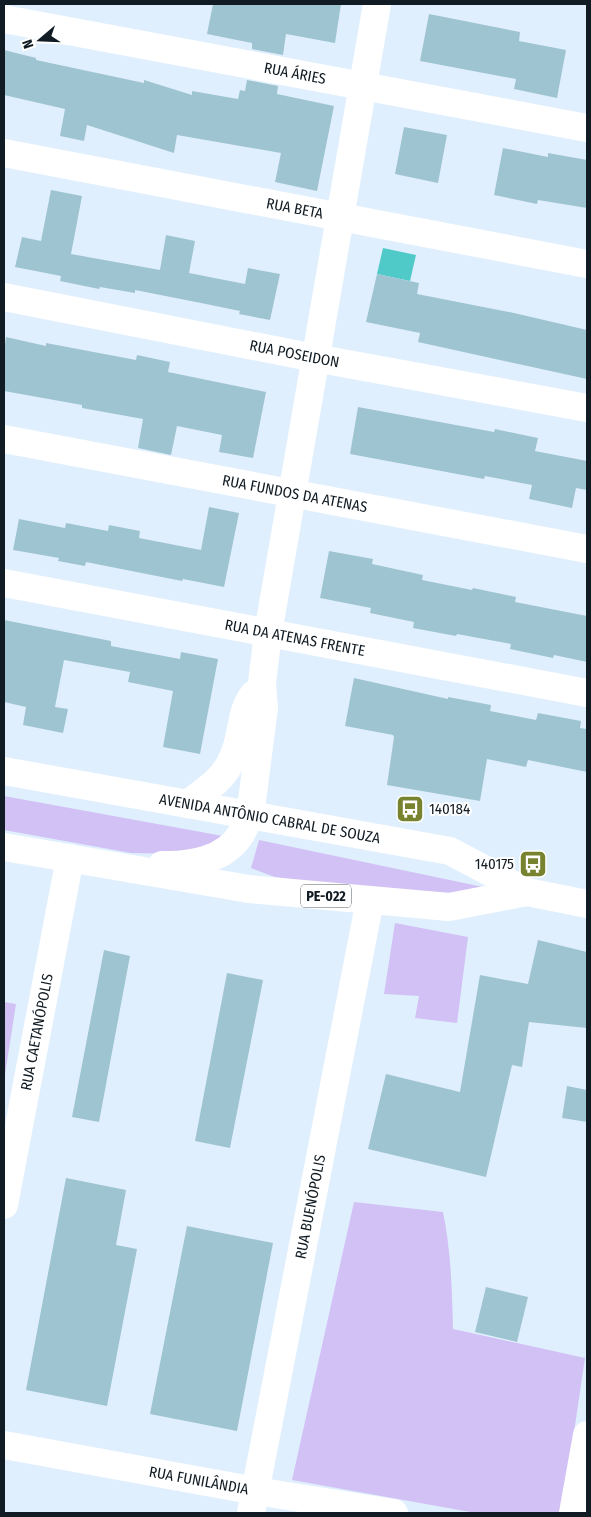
<svg xmlns="http://www.w3.org/2000/svg" width="591" height="1517" viewBox="0 0 591 1517" font-family="'Fira Sans Condensed',sans-serif">
<rect width="100%" height="100%" fill="#e0effe"/>
<g fill="#d1c1f4">
<path d="M4,796L223,836L207,849L188,854L131,853L4,830Z"/>
<path d="M259,840L488,888L462,894L334,885L275,877L251,868Z"/>
<path d="M395,923L468,937L457,1023L415,1018L419,996L384,994Z"/>
<path d="M4,1002L16,1004L4,1081Z"/>
<path d="M354,1202L443,1212C451,1251 452,1289 453,1329L585,1358L562,1513H476L292,1480Z"/>
</g>
<path fill="#50cac9" d="M383,248L416,255L410,281L377,274Z"/>
<g fill="#9fc4d1">
<path d="M213,4H341L335,43L286,34L283,55L252,49V43L207,34Z"/>
<path d="M429,14L520,32L519,41L566,50L557,98L514,89L516,79L420,61Z"/>
<path d="M4,50L36,58V60L144,83V80L192,95V91L238,99L240,90L245,91L247,80L278,86L277,94L334,106L317,191L275,182L281,153L177,135L174,153L87,125L84,141L60,136L65,109L4,95Z"/>
<path d="M404,127L447,135L438,183L395,174Z"/>
<path d="M503,148L548,157V153L587,160V208L538,200L537,204L494,195Z"/>
<path d="M51,190L82,196L71,254L160,270L166,235L195,241L189,273L245,284L248,268L280,274L270,320L239,314L240,311L201,303L135,290V293L100,287L99,289L60,281L61,276L15,267L22,237L41,241Z"/>
<path d="M377,274L419,283L417,294L514,313L587,330V379L418,342L420,333L366,322Z"/>
<path d="M6,337L46,346V343L136,360L137,355L170,362L168,372L266,392L253,458L219,452L222,435L177,426L171,455L138,448L143,419L82,408V405L4,391V351Z"/>
<path d="M358,407L494,432L495,429L538,438L535,451L587,461V490L576,488L572,508L529,499L532,485L485,476L484,479L350,454Z"/>
<path d="M209,507L239,513L224,587L183,579L182,581L86,562L85,566L58,561L59,558L13,550L19,519L65,528L66,523L108,531L109,525L140,531L139,538L201,550Z"/>
<path d="M329,551L373,559L372,564L423,575L422,580L472,590L473,588L516,597L515,602L587,616V662L554,655L553,658L510,649L511,644L457,634L456,636L413,628L414,622L370,613L371,608L320,598Z"/>
<path d="M4,620L111,641V646L180,659L181,652L218,659L200,754L163,747L173,691L128,682L130,672L64,660L55,707L68,709L63,733L23,725L26,707L4,702Z"/>
<path d="M354,678L448,699V697L491,705L490,711L536,720L538,713L581,721L580,728L587,729V772L528,760L526,767L487,759L480,801L387,785L394,737L393,735L345,726Z"/>
<path d="M538,940L587,952V1028L529,1022L522,1067L512,1065L486,1177L368,1149L386,1074L460,1092L480,975L528,984Z"/>
<path d="M104,950L130,956L99,1122L72,1117Z"/>
<path d="M227,973L263,980L230,1148L195,1141Z"/>
<path d="M567,1086L587,1090V1122L562,1118Z"/>
<path d="M66,1178L126,1190L116,1245L137,1249L107,1406L26,1390Z"/>
<path d="M187,1226L273,1243L237,1431L150,1414Z"/>
<path d="M486,1287L528,1297L517,1342L475,1332Z"/>
</g>
<g fill="none" stroke-linecap="round" stroke-linejoin="round">
<g stroke="#fff" stroke-width="28">
<path id="s1" d="M4,19L587,128"/>
<path id="s2" d="M4,153L587,264"/>
<path id="s3" d="M4,297L315,358L587,408"/>
<path id="s4" d="M4,439L587,549"/>
<path id="s5" d="M4,583L587,693"/>
<path id="s6" d="M4,1205L70,858"/>
<path id="s7" d="M4,1445L256,1491L394,1513"/>
<path id="s8" d="M251,1513L370,900"/>
<path d="M573,1513L587,1435"/>
</g>
<g stroke="#fff" stroke-width="28">
<path d="M187,804C214,785 232,773 239,738C243,721 243,708 254,694"/>
<path d="M250,816L264,708L262,683L268,633L377,4"/>
</g>
<g stroke="#fff" stroke-width="28">
<path id="s9" d="M4,771L450,851L527,892L587,904"/>
<path d="M4,847L249,889L449,907L527,892"/>
<path d="M162,865C190,866 225,860 241,834C244,828 247,822 250,816"/>
</g>
</g>
<defs>
<g id="bus-square" transform="scale(1.4375)"><rect x="-9" y="-9" width="18" height="18" rx="4" fill="#788330" stroke="#fff"/><path d="M-5-6H5V4H4V6H2V4H-2V6H-4V4H-5ZM-3.5-4V0h7V-4ZM-3.5 1.2v1.5H-2V1.2ZM2 1.2v1.5H3.5V1.2Z" fill="#fff"/></g>
</defs>
<g fill-rule="evenodd">
<use href="#bus-square" x="410" y="809"/>
<use href="#bus-square" x="533" y="864"/>
</g>
<g text-anchor="middle" stroke-width="4" stroke-linejoin="round" paint-order="stroke">
<rect fill="#fff" stroke="#585f65" stroke-width="1" x="301" y="884.5" width="50" height="23" rx="4"/>
<g font-size="14" font-weight="bold" fill="#111b23">
<text x="326" y="901">PE-022</text>
</g>
<g font-size="15" fill="#111b23" stroke="#fff">
<text dy="5" stroke="none"><textPath href="#s1" startOffset="296">RUA ÁRIES</textPath></text>
<text dy="5" stroke="none"><textPath href="#s2" startOffset="296">RUA BETA</textPath></text>
<text dy="5" stroke="none"><textPath href="#s3" startOffset="296">RUA POSEIDON</textPath></text>
<text dy="5" stroke="none"><textPath href="#s4" startOffset="296">RUA FUNDOS DA ATENAS</textPath></text>
<text dy="5" stroke="none"><textPath href="#s5" startOffset="296">RUA DA ATENAS FRENTE</textPath></text>
<text dy="5" stroke="none"><textPath href="#s9" startOffset="270">AVENIDA ANTÔNIO CABRAL DE SOUZA</textPath></text>
<text dy="5" stroke="none"><textPath href="#s6" startOffset="176">RUA CAETANÓPOLIS</textPath></text>
<text dy="5" stroke="none"><textPath href="#s8" startOffset="312">RUA BUENÓPOLIS</textPath></text>
<text dy="5" stroke="none"><textPath href="#s7" startOffset="198">RUA FUNILÂNDIA</textPath></text>
</g>
<g font-size="15" fill="#111b23" stroke="#fff" text-anchor="start">
<text x="429" y="814">140184</text>
<text x="514" y="869" text-anchor="end">140175</text>
</g>
</g>
<rect width="591" height="1517" fill="none" stroke="#111b23" stroke-width="10"/>
<g transform="translate(40 40) rotate(251)" stroke="#ffffff" stroke-width="4" paint-order="stroke">
<path d="M0-4L9 19L0 12L-9 19Z" fill="#111b23"/>
<text y="-8" font-size="14" font-weight="bold" text-anchor="middle" fill="#111b23">N</text>
</g>
</svg>
